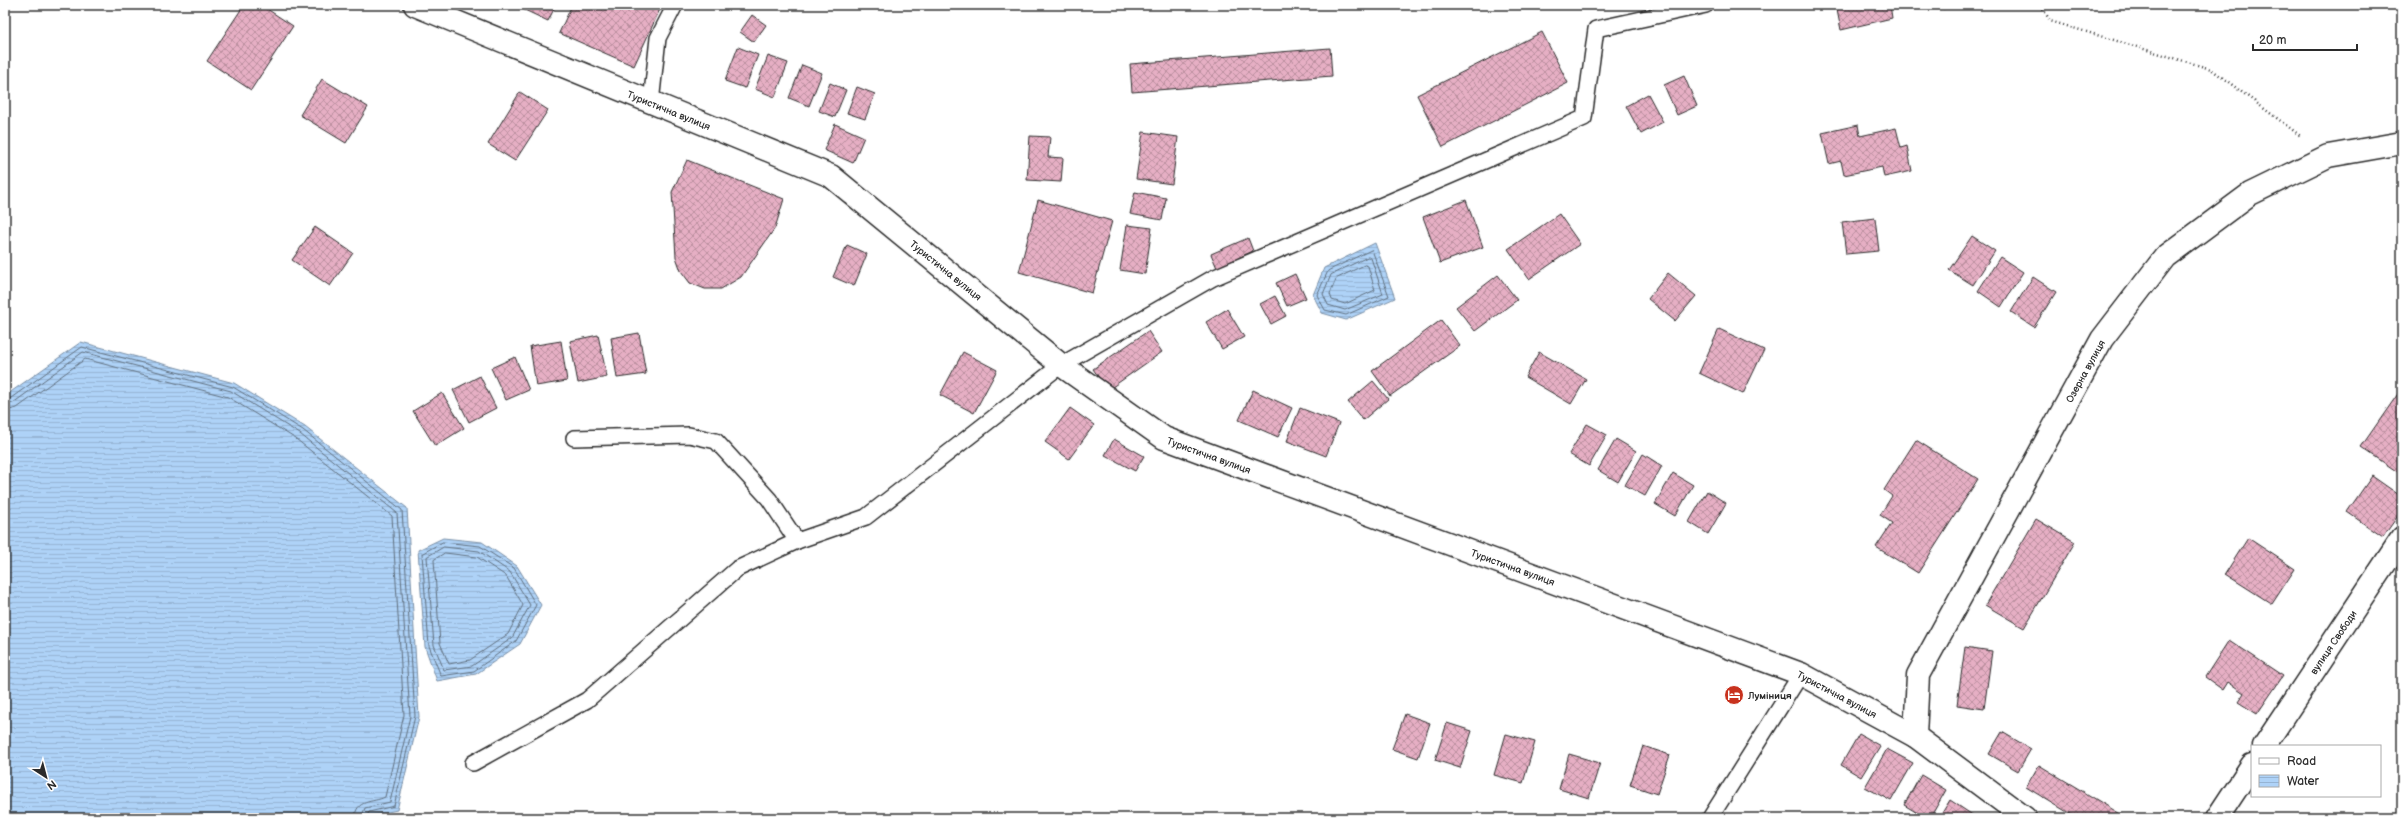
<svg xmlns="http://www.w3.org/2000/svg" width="2407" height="823" viewBox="0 0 2407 823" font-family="'Balsamiq Sans',sans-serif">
<defs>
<pattern id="water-rules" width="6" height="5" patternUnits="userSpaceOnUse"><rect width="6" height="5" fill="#aed2f7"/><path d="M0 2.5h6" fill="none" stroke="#96b4d4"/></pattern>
<pattern id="building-cross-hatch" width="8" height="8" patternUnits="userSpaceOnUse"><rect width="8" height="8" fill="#e6afc4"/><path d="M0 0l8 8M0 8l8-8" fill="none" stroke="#bb8f9f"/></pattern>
</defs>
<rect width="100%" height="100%" fill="#fff"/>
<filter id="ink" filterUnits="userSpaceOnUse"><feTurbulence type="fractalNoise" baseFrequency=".025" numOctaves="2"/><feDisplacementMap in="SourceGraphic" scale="8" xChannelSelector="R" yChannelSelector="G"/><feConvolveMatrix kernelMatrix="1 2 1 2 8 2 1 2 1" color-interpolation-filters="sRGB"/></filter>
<g filter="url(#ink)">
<g fill="url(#water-rules)" stroke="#7a8fa5">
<path d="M1375,243L1395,298L1346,320L1322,313L1313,295L1324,268Z"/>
<path d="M81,342L234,383L305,427L407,508L419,717L397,810L361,818H5V396Z"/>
<path d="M443,538L482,542L517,566L541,605L520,644L476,674L437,681L425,647L418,550Z"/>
</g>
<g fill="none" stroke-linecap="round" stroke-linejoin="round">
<g stroke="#5f6e7d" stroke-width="1">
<path d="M1372,250L1389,296L1346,315L1325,310L1317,295L1328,271Z"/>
<path d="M1368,257L1371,258L1383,294L1345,310L1328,305L1323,294L1331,275Z"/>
<path d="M1365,265L1368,266L1375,290L1345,304L1332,300L1330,294L1336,279Z"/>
<path d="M5,400L11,398L82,347L233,387L303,430L402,510L415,716L394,806L369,812L366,818"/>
<path d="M5,405L13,403L83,352L231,391L300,434L397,513L410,716L390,802L365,808L361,818"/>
<path d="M5,411L17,408L85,359L228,397L296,439L392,516L404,715L385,797C373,803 355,799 355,818"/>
<path d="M443,542L480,546L514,568L536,605L516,641L474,671L441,676L429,646L422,554Z"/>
<path d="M444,547L479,551L510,572L530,605L512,638L472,666L444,670L434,645L427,557Z"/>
<path d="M445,553L477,557L506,576L523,605L508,634L470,660L449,664L440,643L434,560Z"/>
</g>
</g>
<g fill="url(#building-cross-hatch)" stroke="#2b2b2b">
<path d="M244,5H261L293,26L251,90L207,61Z"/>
<path d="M514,5H556L548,21Z"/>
<path d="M572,5H656L661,7L634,66L559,33Z"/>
<path d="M1836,5H1890L1892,18L1841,30Z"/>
<path d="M1942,5H1964L1943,9Z"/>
<path d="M752,15L766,25L754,42L740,32Z"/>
<path d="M1542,32L1568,83L1443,147L1417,95Z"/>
<path d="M738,47L758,55L745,88L725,81Z"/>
<path d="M1330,48L1332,76L1132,92L1130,64Z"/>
<path d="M768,56L788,63L775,97L755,89Z"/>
<path d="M802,65L822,73L809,106L789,98Z"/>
<path d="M1684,76L1697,106L1677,115L1664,85Z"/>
<path d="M322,79L368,107L346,143L300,115Z"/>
<path d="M830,83L846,90L835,117L819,111Z"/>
<path d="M857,87L875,94L865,119L847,113Z"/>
<path d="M520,92L548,110L515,161L488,144Z"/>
<path d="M1648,94L1663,122L1641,134L1626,106Z"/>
<path d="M835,124L864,137L853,163L824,150Z"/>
<path d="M1858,125L1860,136L1896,128L1901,148L1907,146L1912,171L1884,177L1882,167L1844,175L1841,161L1829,164L1822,133Z"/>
<path d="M1143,132L1178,137L1172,184L1136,179Z"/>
<path d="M1030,136L1050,137L1048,157L1063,158L1061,182L1027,180Z"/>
<path d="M687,160L784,199L775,228L741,277L721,289H705L690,283L681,271L676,257L672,192Z"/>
<path d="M1135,192L1166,198L1162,220L1130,214Z"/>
<path d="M1038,200L1112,221L1092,293L1019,272Z"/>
<path d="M1466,200L1483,247L1440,263L1423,217Z"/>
<path d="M1559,214L1580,244L1529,279L1508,249Z"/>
<path d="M1875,218L1879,251L1846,254L1842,222Z"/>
<path d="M1127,225L1152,228L1145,274L1120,270Z"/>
<path d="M315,227L353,253L330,286L292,260Z"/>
<path d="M1972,236L1995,251L1973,285L1949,270Z"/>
<path d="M1248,238L1253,251L1217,268L1211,254Z"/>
<path d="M847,245L867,254L854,286L833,277Z"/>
<path d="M2000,257L2023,272L2001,307L1978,291Z"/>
<path d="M1668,273L1696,296L1675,321L1648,299Z"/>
<path d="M1295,274L1306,298L1287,306L1276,283Z"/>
<path d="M1498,275L1517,300L1475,331L1456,307Z"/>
<path d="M2033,277L2056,292L2034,327L2011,312Z"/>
<path d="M1275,296L1286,316L1271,324L1260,304Z"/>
<path d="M1227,309L1244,337L1222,349L1206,322Z"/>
<path d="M1441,320L1460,346L1390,396L1372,371Z"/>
<path d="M1719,329L1764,350L1743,394L1699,373Z"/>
<path d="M1148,331L1162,352L1108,390L1093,369Z"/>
<path d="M639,333L646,374L617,378L611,338Z"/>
<path d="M598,335L607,377L578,383L570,341Z"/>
<path d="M561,341L567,381L536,386L530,346Z"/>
<path d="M963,352L997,370L974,413L940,395Z"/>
<path d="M1539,352L1586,379L1571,404L1525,377Z"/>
<path d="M515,357L529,390L506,400L491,368Z"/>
<path d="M480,376L496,408L469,422L453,390Z"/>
<path d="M1373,381L1388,399L1363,420L1348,402Z"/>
<path d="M2402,388V475L2361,447Z"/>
<path d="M1253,390L1292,408L1278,437L1239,420Z"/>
<path d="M442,393L464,428L435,446L413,411Z"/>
<path d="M1070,408L1094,425L1069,459L1045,442Z"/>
<path d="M1300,408L1339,423L1326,456L1287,441Z"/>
<path d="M1587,424L1607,435L1589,466L1569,454Z"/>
<path d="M1114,439L1144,456L1135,471L1105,455Z"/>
<path d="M1616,439L1636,451L1618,482L1598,470Z"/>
<path d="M1916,440L1978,479L1918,573L1876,547L1892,523L1880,515L1892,496L1884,490Z"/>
<path d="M1643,454L1662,466L1645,496L1625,485Z"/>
<path d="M1673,473L1693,485L1675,516L1655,504Z"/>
<path d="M2372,476L2402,497V510L2383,537L2347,512Z"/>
<path d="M1707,491L1726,503L1708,534L1689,522Z"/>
<path d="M2036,519L2075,542L2024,628L1985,605Z"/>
<path d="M2248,538L2295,569L2272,604L2225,574Z"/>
<path d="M2229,640L2283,676L2257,714L2238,702L2244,693L2228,682L2223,690L2205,677Z"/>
<path d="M1965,647L1992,651L1984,709L1957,705Z"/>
<path d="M1405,714L1430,723L1418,758L1392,749Z"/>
<path d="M1447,723L1472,731L1460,768L1435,760Z"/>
<path d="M2002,732L2031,749L2018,771L1989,754Z"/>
<path d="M1506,734L1535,742L1523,783L1494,775Z"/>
<path d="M1859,734L1880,746L1861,777L1841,765Z"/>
<path d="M1643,746L1670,755L1657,794L1630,785Z"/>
<path d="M1887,749L1913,763L1891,801L1865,787Z"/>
<path d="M1569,754L1600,763L1589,798L1559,789Z"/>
<path d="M2039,765L2127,818H2077L2026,787Z"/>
<path d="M1921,775L1946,790L1930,818H1926L1904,805Z"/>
<path d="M1950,800L1977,818H1939Z"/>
<path d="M1613,813L1624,818H1611Z"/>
</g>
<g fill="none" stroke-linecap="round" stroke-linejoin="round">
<g stroke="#2b2b2b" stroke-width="18">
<g id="service">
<path d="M651,103L658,38L675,5"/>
<path d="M574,438L689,435L716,441L769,499L797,541L866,517L1061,365L1213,278L1584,118L1596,29L1706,5"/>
<path d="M473,763L587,700L737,569L797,541"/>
<path d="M1710,818L1801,674"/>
</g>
</g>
<g stroke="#2b2b2b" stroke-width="25">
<g id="minor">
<path d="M415,5L831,176L1061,365L1164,438L1801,674L1915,736"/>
<path d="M2264,746L2402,538"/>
<path d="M2217,818L2252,765"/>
</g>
</g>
<g stroke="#2b2b2b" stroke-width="25">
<path id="tertiary" d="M2025,818L1915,736L1918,675L2102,339L2165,257L2250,194L2328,156L2402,143"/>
</g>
<path stroke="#2b2b2b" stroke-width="2.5" stroke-dasharray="1 3" stroke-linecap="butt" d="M2041,5L2050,21L2211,69L2302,137"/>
<use href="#service" stroke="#fff" stroke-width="15"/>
<use href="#minor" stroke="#fff" stroke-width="22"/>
<use href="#tertiary" stroke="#fff" stroke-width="22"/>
</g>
</g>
<defs>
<g id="hotel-disc" transform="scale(1)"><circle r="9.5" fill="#c8321e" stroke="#fff"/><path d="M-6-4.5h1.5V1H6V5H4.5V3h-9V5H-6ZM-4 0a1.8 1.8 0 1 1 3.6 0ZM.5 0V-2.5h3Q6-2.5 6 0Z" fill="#fff"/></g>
</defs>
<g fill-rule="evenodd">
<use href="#hotel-disc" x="1734" y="695"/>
</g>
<g text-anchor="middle" stroke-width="3.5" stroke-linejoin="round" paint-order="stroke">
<g font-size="10" fill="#2b2b2b" stroke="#fff">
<text transform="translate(669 110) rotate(22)" y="4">Туристична вулиця</text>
<text transform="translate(946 270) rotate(39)" y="4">Туристична вулиця</text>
<text transform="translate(2085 371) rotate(-61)" y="4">Озерна вулиця</text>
<text transform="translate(1209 455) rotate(20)" y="4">Туристична вулиця</text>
<text transform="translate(1513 567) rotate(20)" y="4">Туристична вулиця</text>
<text transform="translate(2333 642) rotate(-56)" y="4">вулиця Свободи</text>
<text transform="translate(1837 694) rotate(28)" y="4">Туристична вулиця</text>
</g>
<g font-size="10" font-weight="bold" fill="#2b2b2b" stroke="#fff" text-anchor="start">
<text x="1748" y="699">Луміниця</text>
</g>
</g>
<rect width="2407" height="823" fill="none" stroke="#fff" stroke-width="20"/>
<rect x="10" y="10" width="2387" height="803" fill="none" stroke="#2b2b2b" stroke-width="1.5" filter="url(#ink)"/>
<rect x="2251" y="745" width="130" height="52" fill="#ffffff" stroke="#aaaaaa"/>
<rect x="2259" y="758" width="20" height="6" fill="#ffffff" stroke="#aaaaaa"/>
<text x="2287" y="765" font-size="12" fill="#2b2b2b">Road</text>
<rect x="2259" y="775" width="20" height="12" fill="url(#water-rules)" stroke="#aaaaaa"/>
<text x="2287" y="785" font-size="12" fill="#2b2b2b">Water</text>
<g transform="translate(46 777) rotate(144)" stroke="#ffffff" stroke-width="3" paint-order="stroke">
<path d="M0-3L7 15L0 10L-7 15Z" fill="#2b2b2b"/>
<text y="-6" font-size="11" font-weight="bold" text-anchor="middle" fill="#2b2b2b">N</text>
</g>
<path d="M2253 44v6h104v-6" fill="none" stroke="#2b2b2b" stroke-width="2"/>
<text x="2259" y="44" font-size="12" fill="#2b2b2b" stroke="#ffffff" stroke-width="3" paint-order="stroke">20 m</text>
</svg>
